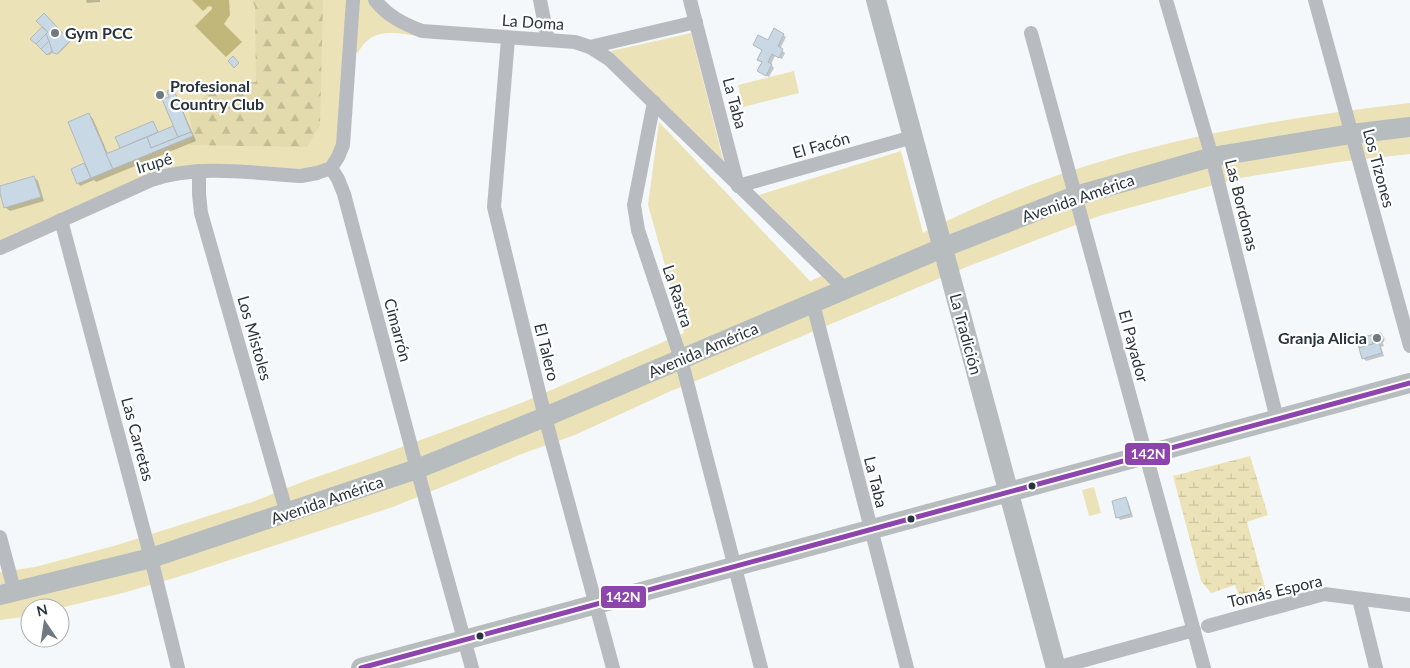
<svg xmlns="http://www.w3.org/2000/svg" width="1410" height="668" viewBox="0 0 1410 668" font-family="Lato,sans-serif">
<defs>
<pattern id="forest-firs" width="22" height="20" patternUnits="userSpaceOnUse" patternTransform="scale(1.25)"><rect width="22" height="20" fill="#e3dbad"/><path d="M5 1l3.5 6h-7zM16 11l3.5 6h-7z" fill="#c3bd96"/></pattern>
<pattern id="wetland-marsh" width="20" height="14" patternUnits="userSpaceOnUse" patternTransform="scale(1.25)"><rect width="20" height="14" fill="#ebe3b7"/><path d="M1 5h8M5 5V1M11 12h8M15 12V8" fill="none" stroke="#cac39e"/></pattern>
</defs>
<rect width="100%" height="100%" fill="#f5f8fa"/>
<g fill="#ebe3b7">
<path d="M0,0H347L338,140C333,156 329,162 314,170L193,165L0,242Z"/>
<path d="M358,0H370L421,37C396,33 372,26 358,53L354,51Z"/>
<path d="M691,33L724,163L611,51Z"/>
<path d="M794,71L799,93L743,107L738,85Z"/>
<path d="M1410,103V121L1236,145L1130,170L1061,192L478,439L173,545L0,588V572L35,567L117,545L252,502L302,482L380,455L521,403L684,333L648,205L659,122L810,281L836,270L759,195L901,151L923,233C1073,154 1243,122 1410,103Z"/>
<path d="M1410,133V154L1339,162L1240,178L1099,216L969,266L662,395L575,435L527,452L393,507L181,576L123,593L60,608H30V616L0,620V601L143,567L1060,209L1202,167Z"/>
<path d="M1094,487L1101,513L1089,516L1082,490Z"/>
</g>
<path fill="url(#forest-firs)" d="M252,0H323L320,125L307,147L189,145L193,136L189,111L217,84L256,82L255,7Z"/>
<path fill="url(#wetland-marsh)" d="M1250,456L1268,515L1247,522L1267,594L1241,601L1235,585L1211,593L1201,581L1173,476Z"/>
<path fill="#c2b77b" d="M192,0H229L230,15L224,24L242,42L226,57L195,26L212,9V7L209,6L203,11Z"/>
<g fill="#0003">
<path d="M86,0H100V2L87,3Z"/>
<path d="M44,14L70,42L58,54L54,51L49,55L32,39L44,27Z"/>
<path d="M783,35L786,37L780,49L785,53L782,59L775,56L771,64L774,68L769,77L758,71L763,63L759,59L763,51L754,45L768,42Z"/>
<path d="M173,90L175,92L196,141L96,182L94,180L80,186L72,169L86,164L89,114L93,119L108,154L122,149L117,137L153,123L159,133L175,127L171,98Z"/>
<path d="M34,177L38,181L44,201L10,211L5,207L0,187Z"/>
<path d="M1381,334L1385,338L1387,345L1384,337H1381L1384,346L1381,347L1384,356L1366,361L1363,358Z"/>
<path d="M1126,498L1128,501L1133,517L1120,520L1118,517Z"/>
</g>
<g fill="#c8d9e5" stroke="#b1b8be">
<path d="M44,13L70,41L57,54L53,53L46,34L48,32L36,21Z"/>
<path d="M42,27L48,32L36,44L30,39Z"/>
<path d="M774,28L784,34L778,46L783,49L779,58L772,54L768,62L772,64L766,76L757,71L762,62L757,60L762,50L753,45L758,35L768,40Z"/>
<path d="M46,34L49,41L41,49L36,44Z"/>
<path d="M49,41L52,51L47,55L41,49Z"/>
<path d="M233,56L239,63L234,68L228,61Z"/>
<path d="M173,88L191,132L178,137L162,99L169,97L167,91Z"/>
<path d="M89,113L113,169L91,178L68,122Z"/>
<path d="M153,121L158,132L120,148L115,137Z"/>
<path d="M173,126L178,137L151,148L147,137Z"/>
<path d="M191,132L193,136L113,169L106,154L147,137L151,148Z"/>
<path d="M84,163L91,178L77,184L71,169Z"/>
<path d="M34,176L41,197L4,208L0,193V186Z"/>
<path d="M1381,333L1384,341L1373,344L1371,335Z"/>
<path d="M1371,335L1373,344L1359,348L1357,339Z"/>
<path d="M1379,342L1382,353L1362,359L1359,348Z"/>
<path d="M1126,497L1131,514L1116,518L1112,501Z"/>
</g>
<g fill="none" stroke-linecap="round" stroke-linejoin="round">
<g stroke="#b8bcc0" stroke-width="14">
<path d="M375,0C387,16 404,24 422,31L575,42L590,47L696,22"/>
<path d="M540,0L548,40"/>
<path d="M690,0L738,186"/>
<path d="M1166,0L1212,157L1277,419"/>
<path d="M1315,0L1410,346"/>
<path d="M1031,33L1204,668"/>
<path d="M508,39L494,207L545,417L613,668"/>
<path d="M590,47L609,59L846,290"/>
<path d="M654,102L634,205L638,230L681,359L761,668"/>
<path d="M331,168L338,179L344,194L417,469L472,668"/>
<path d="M331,168L338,157L343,145L353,0"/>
<path d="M199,171V194L201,213L287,514"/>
<path d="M738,186L913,137"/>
<path d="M61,220L151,558L178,668"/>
<path d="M0,248L151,180C198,164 252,173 301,176L317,173L331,168"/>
<path d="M813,304L907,668"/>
<path d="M0,537L15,593"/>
<path d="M1359,599L1376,668"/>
<path d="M1208,626L1324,594L1410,605"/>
<path d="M1056,668L1194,630"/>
</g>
<g stroke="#b7bcbe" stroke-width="20">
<path d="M876,0L1056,668"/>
<path d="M0,595L151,558L417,469L545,417L942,248L1075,196L1212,157L1351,134L1410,127"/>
<path d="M361,668L1410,383"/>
</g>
<g stroke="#fff" stroke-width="9">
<path id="bus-1" d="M361,668L1410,383"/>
</g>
<use href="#bus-1" stroke="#8e44ad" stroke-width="5"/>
</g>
<g fill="#70797f" stroke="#fff" stroke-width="2">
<circle cx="55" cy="33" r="5"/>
<circle cx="160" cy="95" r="5"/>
<circle cx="1377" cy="338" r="5"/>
</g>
<g fill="#28343d" stroke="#fff" stroke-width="2">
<circle cx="1032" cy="486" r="4.5"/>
<circle cx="911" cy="519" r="4.5"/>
<circle cx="480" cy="636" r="4.5"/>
</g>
<g text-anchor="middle" stroke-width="4.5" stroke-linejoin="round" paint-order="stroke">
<g font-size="16" fill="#28343d" stroke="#fff">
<text transform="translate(533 22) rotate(4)" y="6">La Doma</text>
<text transform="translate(735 103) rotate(75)" y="6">La Taba</text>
<text transform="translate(821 145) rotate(-16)" y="6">El Facón</text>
<text transform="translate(154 163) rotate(-17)" y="6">Irupé</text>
<text transform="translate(1379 168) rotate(75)" y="6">Los Tizones</text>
<text transform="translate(1078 198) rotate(-19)" y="6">Avenida América</text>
<text transform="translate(1242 205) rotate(76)" y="6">Las Bordonas</text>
<text transform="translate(678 296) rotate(72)" y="6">La Rastra</text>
<text transform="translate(398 330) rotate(75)" y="6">Cimarrón</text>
<text transform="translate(966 334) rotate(75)" y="6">La Tradición</text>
<text transform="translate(255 338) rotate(74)" y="6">Los Mistoles</text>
<text transform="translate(1134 346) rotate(75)" y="6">El Payador</text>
<text transform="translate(703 350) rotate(-23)" y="6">Avenida América</text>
<text transform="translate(547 352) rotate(76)" y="6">El Talero</text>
<text transform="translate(138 439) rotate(75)" y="6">Las Carretas</text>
<text transform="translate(876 482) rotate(76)" y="6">La Taba</text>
<text transform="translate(327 500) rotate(-19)" y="6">Avenida América</text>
<text transform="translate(1275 591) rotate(-13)" y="6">Tomás Espora</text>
</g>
<g font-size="16" font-weight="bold" fill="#28343d" stroke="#fff" text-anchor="start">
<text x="65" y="39">Gym PCC</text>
<text x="170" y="92">Profesional<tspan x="170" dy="18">Country Club</tspan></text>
<text x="1367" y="344" text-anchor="end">Granja Alicia</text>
</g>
</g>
<g stroke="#fff" stroke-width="2">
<rect x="1124" y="442" width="47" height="24" rx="5" fill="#8e44ad"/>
<rect x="600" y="585" width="47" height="24" rx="5" fill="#8e44ad"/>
</g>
<g font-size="14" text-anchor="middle" font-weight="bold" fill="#fff">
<text x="1148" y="459">142N</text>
<text x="623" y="602">142N</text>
</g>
<g transform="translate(45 623) rotate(347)"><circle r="24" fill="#ffffff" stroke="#a9aeb1"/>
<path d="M0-4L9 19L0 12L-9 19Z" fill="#70797f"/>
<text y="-8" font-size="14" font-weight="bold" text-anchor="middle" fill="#28343d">N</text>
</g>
</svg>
